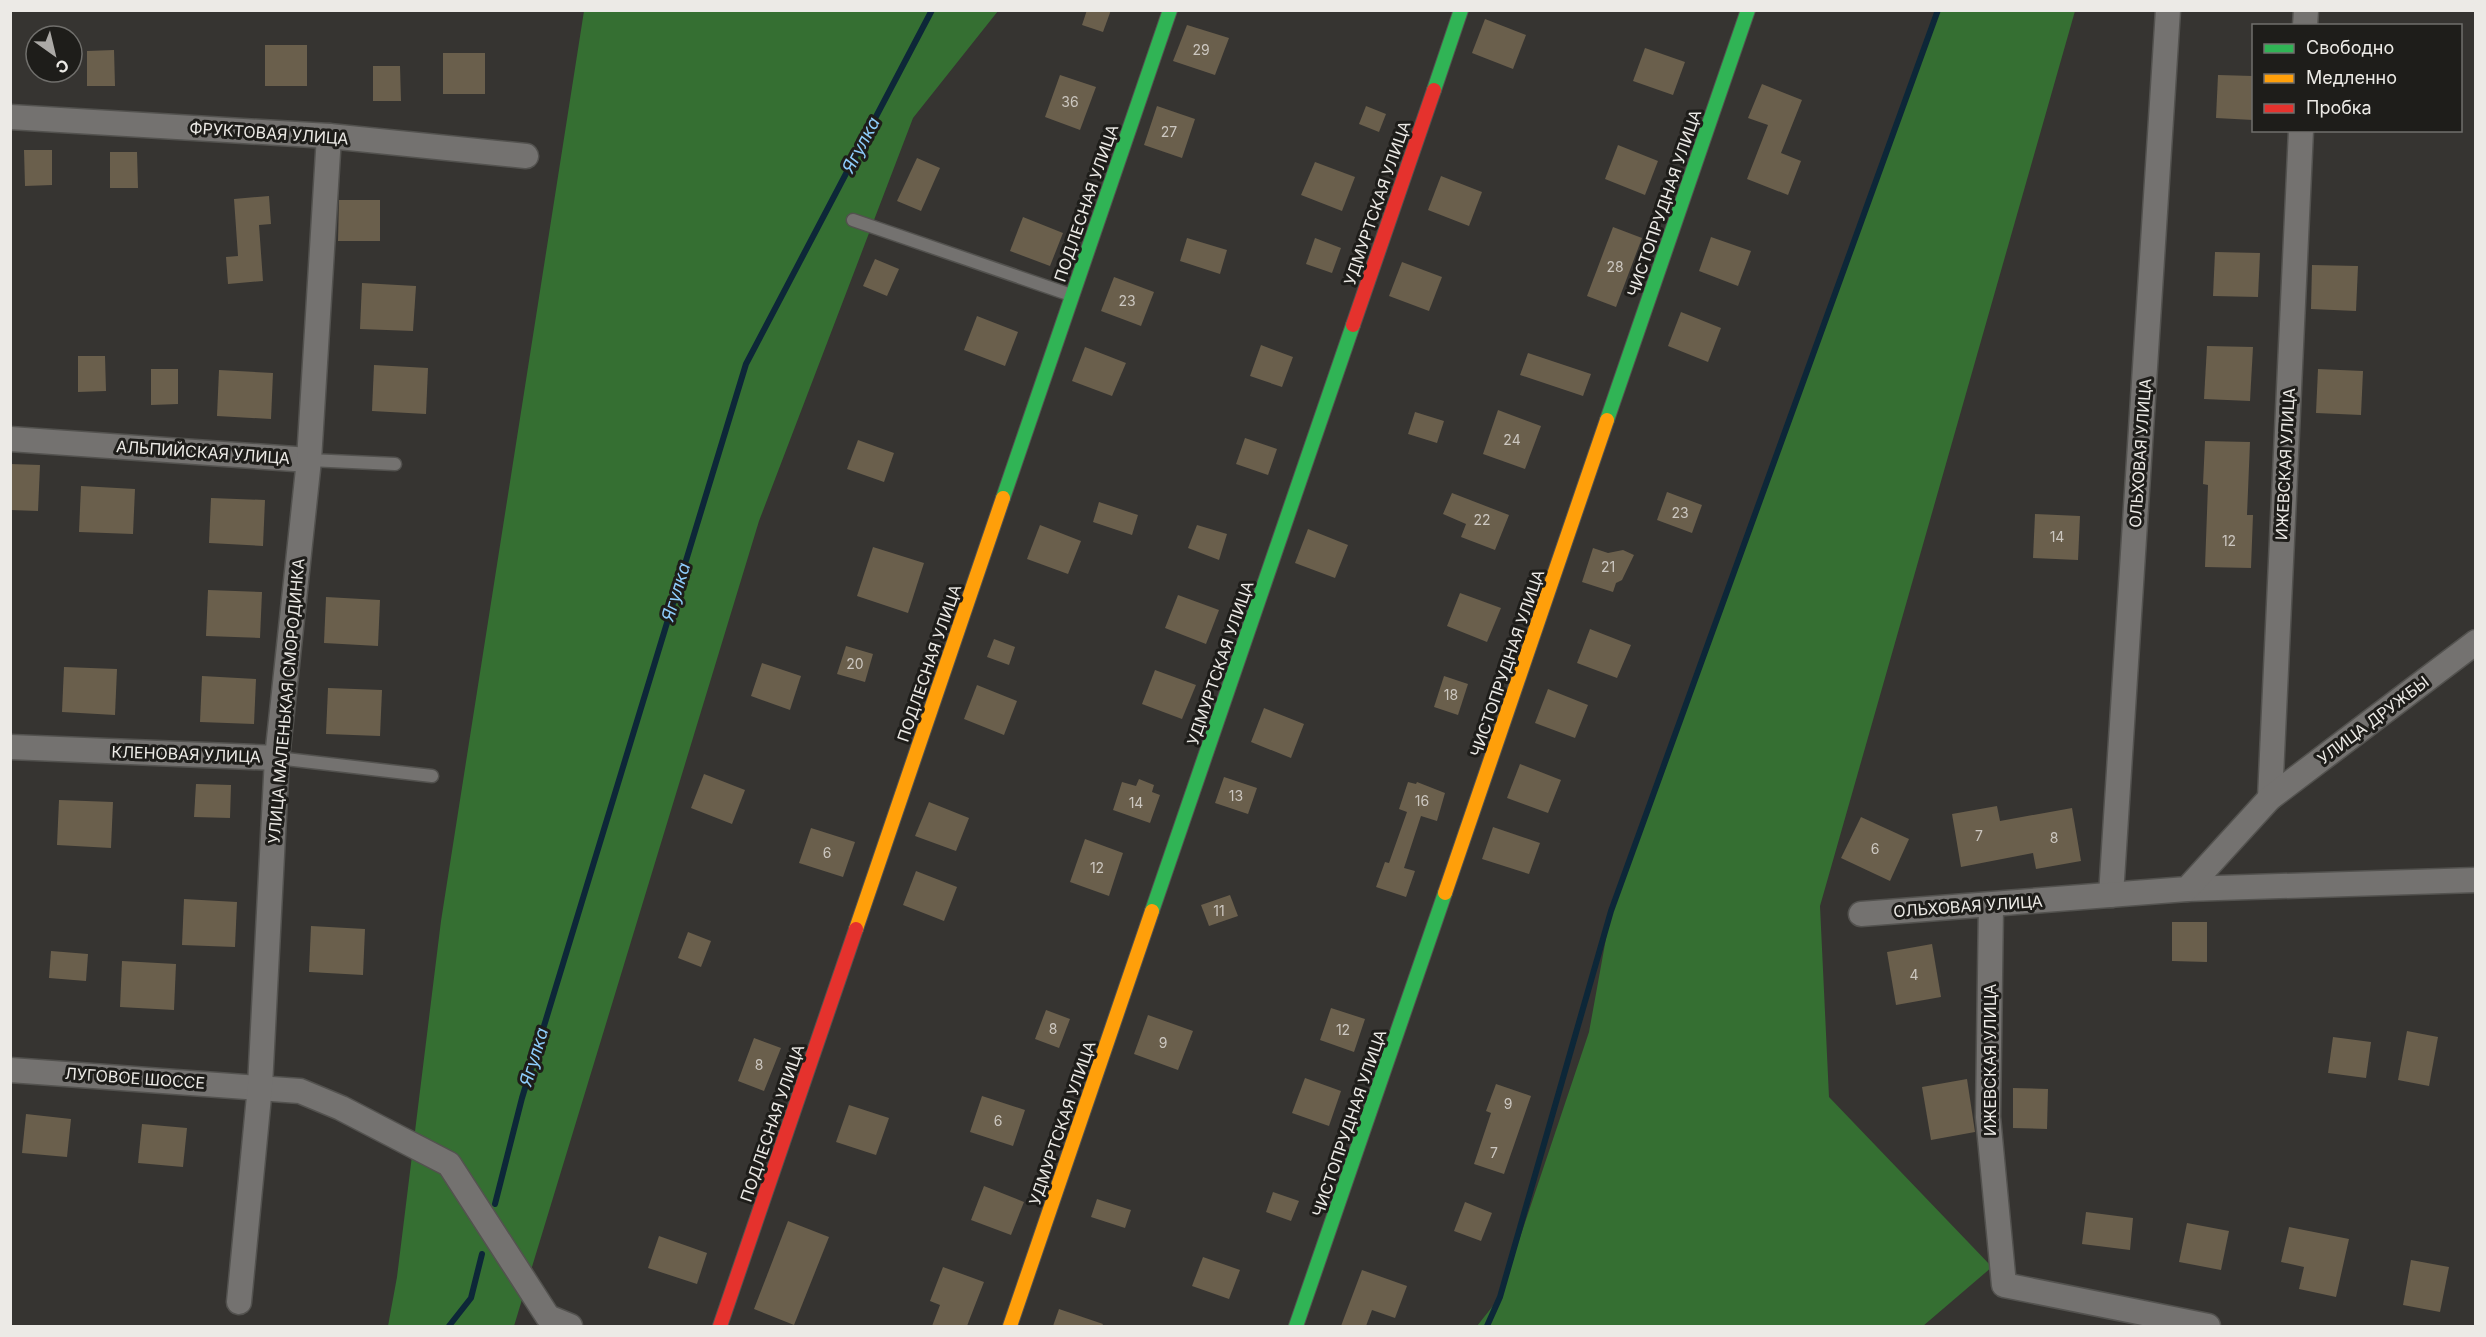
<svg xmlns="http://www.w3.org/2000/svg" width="2486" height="1337" viewBox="0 0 2486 1337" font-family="Inter,sans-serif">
<rect width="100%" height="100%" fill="#363431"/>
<g fill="#356f32">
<path d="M584,11H998L913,118L759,521L514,1326H388L397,1277L441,921Z"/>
<path d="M1937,11H2075L1820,906L1829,1097L1992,1267L1923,1326H1477L1500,1297L1589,1032L1611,911Z"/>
</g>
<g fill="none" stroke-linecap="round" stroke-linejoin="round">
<g stroke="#0d2738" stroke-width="6">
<path d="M495,1204L522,1098L746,364L932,10"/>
<path d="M449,1326L471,1298L482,1254"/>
<path d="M1487,1326L1500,1297L1611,911L1938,10"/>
</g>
</g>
<g fill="#6a5f4c">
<path d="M1087,10H1111L1103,32L1082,25Z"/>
<path d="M1485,19L1526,35L1513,69L1472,53Z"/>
<path d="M1187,25L1229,38L1215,75L1173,61Z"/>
<rect x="265" y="45" width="42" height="41"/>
<path d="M1645,48L1685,62L1673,95L1633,81Z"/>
<path d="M114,50L115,86H87V51Z"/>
<rect x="443" y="53" width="42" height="41"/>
<path d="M373,66H400L401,101H373Z"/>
<path d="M1060,75L1096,87L1080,130L1045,117Z"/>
<path d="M2218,75L2253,76V120L2216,118Z"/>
<path d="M1762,84L1802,100L1781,153L1801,161L1788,195L1747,179L1768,125L1748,118Z"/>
<path d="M1157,106L1195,119L1182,158L1144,145Z"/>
<path d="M1366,106L1386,114L1379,132L1359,124Z"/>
<path d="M1618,145L1658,161L1645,195L1605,179Z"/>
<path d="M24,150H52V185L25,186Z"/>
<path d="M110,152H137L138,188H110Z"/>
<path d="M917,158L940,168L921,211L897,201Z"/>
<path d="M1315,162L1355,177L1342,211L1301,195Z"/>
<path d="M1441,176L1482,192L1469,226L1428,210Z"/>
<path d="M269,196L271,224L259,225L263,281L228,284L226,257L238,256L234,199Z"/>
<path d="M339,200H380V241H338Z"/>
<path d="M1023,217L1063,233L1050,266L1010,251Z"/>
<path d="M1613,227L1642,238L1616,307L1587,296Z"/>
<path d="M1711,237L1751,251L1738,286L1699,271Z"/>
<path d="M1187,238L1227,250L1220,274L1180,261Z"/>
<path d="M1315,238L1341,248L1332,273L1306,264Z"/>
<path d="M2215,252L2260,253L2258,297L2213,296Z"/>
<path d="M875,259L899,269L887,296L863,286Z"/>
<path d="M1402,262L1442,277L1429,311L1389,296Z"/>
<path d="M2312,265L2358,266L2356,311L2311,309Z"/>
<path d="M1114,277L1154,292L1141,326L1101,311Z"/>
<path d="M362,283L416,286L413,331L360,329Z"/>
<path d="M1681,312L1721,328L1708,362L1668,346Z"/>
<path d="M977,316L1018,332L1005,366L964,350Z"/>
<path d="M1261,345L1293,357L1282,387L1250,376Z"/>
<path d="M2207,346L2253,347L2250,401L2204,399Z"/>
<path d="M1085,347L1126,363L1112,396L1072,381Z"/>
<path d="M1528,353L1591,374L1583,396L1520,375Z"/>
<path d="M78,356H105L106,391L78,392Z"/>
<path d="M374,365L428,368L426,414L372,411Z"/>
<path d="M151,369H178V404L151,405Z"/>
<path d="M2318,369L2363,371L2361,415L2316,413Z"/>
<path d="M219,370L273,373L271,419L217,416Z"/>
<path d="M1498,410L1541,426L1525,469L1483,454Z"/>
<path d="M1415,412L1444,421L1437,443L1408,434Z"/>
<path d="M1245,438L1277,449L1268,475L1236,464Z"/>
<path d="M858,440L894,453L884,482L847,469Z"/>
<path d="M2205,441L2250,442L2247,515H2253L2251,568L2205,567L2208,485L2203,484Z"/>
<path d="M10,464L40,465L38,511L10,510Z"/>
<path d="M81,486L135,489L133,534L79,532Z"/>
<path d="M1667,492L1702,505L1692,533L1657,520Z"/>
<path d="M1452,493L1509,515L1495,550L1461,537L1466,524L1443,514Z"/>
<path d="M211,498L265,500L263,546L209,543Z"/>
<path d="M1099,502L1138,515L1132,535L1093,522Z"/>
<path d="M2035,514L2080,516L2078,560L2033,558Z"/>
<path d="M1040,525L1081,541L1068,574L1027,559Z"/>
<path d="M1197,525L1227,534L1219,560L1188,548Z"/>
<path d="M1308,529L1348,545L1335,578L1295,563Z"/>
<path d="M873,547L924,563L908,613L857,596Z"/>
<path d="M1593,548L1608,553L1623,550L1634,555L1622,580L1616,583L1613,592L1582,582Z"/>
<path d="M208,590L262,592L260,638L206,636Z"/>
<path d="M1460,593L1501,608L1487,642L1447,626Z"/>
<path d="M1178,595L1219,610L1206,644L1165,628Z"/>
<path d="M326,597L380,600L378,646L324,643Z"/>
<path d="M1590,629L1631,645L1617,678L1577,663Z"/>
<path d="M994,639L1015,647L1009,665L987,657Z"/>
<path d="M846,646L873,654L865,682L837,674Z"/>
<path d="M762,663L801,676L790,710L751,696Z"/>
<path d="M64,667L117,669L115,715L62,712Z"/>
<path d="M1155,670L1196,685L1182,719L1142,704Z"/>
<path d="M202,676L256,679L254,724L200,722Z"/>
<path d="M1444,676L1468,684L1458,715L1434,707Z"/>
<path d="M977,685L1017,701L1004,735L964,719Z"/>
<path d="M328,688L382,690L380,736L326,734Z"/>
<path d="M1548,689L1588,705L1575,738L1535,723Z"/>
<path d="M1264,708L1304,724L1291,758L1251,742Z"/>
<path d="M1520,764L1561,780L1548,813L1507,798Z"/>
<path d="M704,774L745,790L732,824L691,808Z"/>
<path d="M1224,777L1257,788L1248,814L1215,803Z"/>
<path d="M1139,779L1154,785L1152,792L1160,795L1150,823L1113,810L1122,782L1136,786Z"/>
<path d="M1408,782L1416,784L1417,782L1445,793L1437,821L1421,816L1404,868L1415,871L1406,897L1376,887L1385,862L1389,863L1407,812L1399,809Z"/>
<path d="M196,784L231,785L230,818L194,817Z"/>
<path d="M59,800L113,802L111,848L57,845Z"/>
<path d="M929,802L969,818L956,851L915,836Z"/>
<path d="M1997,806L2000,821L2072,808L2081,861L2036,869L2033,853L1961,867L1952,814Z"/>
<path d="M1861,817L1909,839L1890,881L1841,858Z"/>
<path d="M1493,827L1540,843L1529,874L1482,859Z"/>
<path d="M811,828L855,842L843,877L799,863Z"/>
<path d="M1085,839L1123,853L1109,896L1070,882Z"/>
<path d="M916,871L957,887L944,921L903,905Z"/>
<path d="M1230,895L1238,916L1209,926L1201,905Z"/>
<path d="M184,899L237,902L235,947L182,945Z"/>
<path d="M2172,922H2207V962L2172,961Z"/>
<path d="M311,926L365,929L363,975L309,972Z"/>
<path d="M688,932L711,941L701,967L678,958Z"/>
<path d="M1932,944L1941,997L1896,1005L1887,952Z"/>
<path d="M51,951L88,954L86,981L49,978Z"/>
<path d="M122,961L176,964L174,1010L120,1007Z"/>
<path d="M1331,1008L1365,1019L1354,1052L1320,1040Z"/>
<path d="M1046,1010L1070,1019L1059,1048L1035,1039Z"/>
<path d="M1148,1015L1193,1031L1178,1070L1134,1054Z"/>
<path d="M2407,1031L2438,1037L2429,1086L2398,1080Z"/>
<path d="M2333,1037L2371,1042L2366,1078L2328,1073Z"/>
<path d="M754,1038L781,1048L764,1091L738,1081Z"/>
<path d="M1305,1078L1341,1091L1329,1126L1292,1113Z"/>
<path d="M1967,1079L1975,1132L1931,1140L1922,1087Z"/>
<path d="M1496,1084L1531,1096L1504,1174L1474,1164L1491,1113L1486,1111Z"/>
<path d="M2013,1088L2048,1089L2047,1129L2013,1128Z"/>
<path d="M982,1096L1025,1110L1013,1146L970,1132Z"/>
<path d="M849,1105L889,1118L876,1155L836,1142Z"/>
<path d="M26,1114L71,1119L67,1157L22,1153Z"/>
<path d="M142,1124L187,1128L183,1167L138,1163Z"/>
<path d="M984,1186L1024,1202L1011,1235L971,1220Z"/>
<path d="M1273,1192L1299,1201L1291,1221L1266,1212Z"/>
<path d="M1097,1199L1131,1210L1125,1228L1091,1217Z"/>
<path d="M1465,1202L1492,1213L1481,1241L1454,1231Z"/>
<path d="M2086,1212L2133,1218L2130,1250L2082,1244Z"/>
<path d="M788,1221L829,1237L794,1325L754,1309Z"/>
<path d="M2187,1223L2229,1231L2221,1270L2179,1262Z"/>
<path d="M2289,1227L2349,1239L2336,1297L2299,1289L2304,1267L2281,1262Z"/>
<path d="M659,1236L707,1253L697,1284L648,1268Z"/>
<path d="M1203,1257L1240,1270L1229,1299L1192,1286Z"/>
<path d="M2411,1260L2449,1267L2440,1312L2403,1305Z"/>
<path d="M943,1267L984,1282L967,1326H932L940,1305L930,1301Z"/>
<path d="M1362,1270L1407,1286L1395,1318L1372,1310L1366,1326H1341Z"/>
<path d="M1059,1309L1103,1324L1102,1326H1053Z"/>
</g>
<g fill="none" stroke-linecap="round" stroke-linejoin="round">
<g stroke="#53524f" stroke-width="15">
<g id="lane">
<path d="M853,220L1071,295"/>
<path d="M309,460L395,464"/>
<path d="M277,758L432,776"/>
</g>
</g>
<g stroke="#53524f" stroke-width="27">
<g id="street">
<path d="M2305,26L2306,10"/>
<path d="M10,117L329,136L526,156"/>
<path d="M10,439L309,460"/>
<path d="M10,747L277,758"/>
<path d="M2270,798L2301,130"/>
<path d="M2187,889L2476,880"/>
<path d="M2111,895L2168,10"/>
<path d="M1991,905L1988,1117L2004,1285L2208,1326"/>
<path d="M1861,914L2187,889L2270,798L2476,642"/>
<path d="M10,1070L300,1091L341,1108L449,1164L548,1317L570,1326"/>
<path d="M239,1302L260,1086L277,758L309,460L329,136"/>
</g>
</g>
<g stroke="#53524f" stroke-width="16">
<g id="fast">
<path d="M1434,90L1461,10"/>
<path d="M1607,420L1748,10"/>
<path d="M1003,498L1170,10"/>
<path d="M1152,911L1353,325"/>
<path d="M1296,1326L1445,893"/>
</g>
</g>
<g stroke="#53524f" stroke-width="16">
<g id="slow">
<path d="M1445,893L1607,420"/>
<path d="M856,929L1003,498"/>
<path d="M1010,1326L1152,911"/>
</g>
</g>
<g stroke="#53524f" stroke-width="16">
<g id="jam">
<path d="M1353,325L1434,90"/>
<path d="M720,1326L856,929"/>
</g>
</g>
<use href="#lane" stroke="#747270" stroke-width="12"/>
<use href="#street" stroke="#747270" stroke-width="24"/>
<use href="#fast" stroke="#30b455" stroke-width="14"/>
<use href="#slow" stroke="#ff9f0a" stroke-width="14"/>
<use href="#jam" stroke="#e5322d" stroke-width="14"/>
</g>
<g text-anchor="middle" stroke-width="6" stroke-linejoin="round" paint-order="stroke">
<g font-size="14" fill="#ccc7c0">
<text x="1201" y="55">29</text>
<text x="1070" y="107">36</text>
<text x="1169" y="137">27</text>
<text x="1615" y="272">28</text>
<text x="1127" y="306">23</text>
<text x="1512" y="445">24</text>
<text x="1680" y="518">23</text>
<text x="1482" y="525">22</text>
<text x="2057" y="542">14</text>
<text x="2229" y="546">12</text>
<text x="1608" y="572">21</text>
<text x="855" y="669">20</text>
<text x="1451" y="700">18</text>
<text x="1236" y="801">13</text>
<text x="1422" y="806">16</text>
<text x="1136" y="808">14</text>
<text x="1979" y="841">7</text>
<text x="2054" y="843">8</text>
<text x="1875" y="854">6</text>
<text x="827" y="858">6</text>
<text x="1097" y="873">12</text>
<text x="1219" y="916">11</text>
<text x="1914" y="980">4</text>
<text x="1053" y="1034">8</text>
<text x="1343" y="1035">12</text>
<text x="1163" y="1048">9</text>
<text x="759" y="1070">8</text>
<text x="1508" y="1109">9</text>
<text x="998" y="1126">6</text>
<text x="1494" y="1158">7</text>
</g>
<g font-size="16" fill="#eceae6" stroke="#1e1d1a">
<text transform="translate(269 133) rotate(4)" y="6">ФРУКТОВАЯ УЛИЦА</text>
<text transform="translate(1086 203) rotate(-71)" y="6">ПОДЛЕСНАЯ УЛИЦА</text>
<text transform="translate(1377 203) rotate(-71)" y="6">УДМУРТСКАЯ УЛИЦА</text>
<text transform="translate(1664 203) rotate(-71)" y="6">ЧИСТОПРУДНАЯ УЛИЦА</text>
<text transform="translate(203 452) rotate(4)" y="6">АЛЬПИЙСКАЯ УЛИЦА</text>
<text transform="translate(2140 453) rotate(-86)" y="6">ОЛЬХОВАЯ УЛИЦА</text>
<text transform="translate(2285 464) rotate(-87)" y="6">ИЖЕВСКАЯ УЛИЦА</text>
<text transform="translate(929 663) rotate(-71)" y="6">ПОДЛЕСНАЯ УЛИЦА</text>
<text transform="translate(1220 663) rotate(-71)" y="6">УДМУРТСКАЯ УЛИЦА</text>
<text transform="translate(1507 663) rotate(-71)" y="6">ЧИСТОПРУДНАЯ УЛИЦА</text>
<text transform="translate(286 701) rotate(-85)" y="6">УЛИЦА МАЛЕНЬКАЯ СМОРОДИНКА</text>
<text transform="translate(2373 720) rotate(-37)" y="6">УЛИЦА ДРУЖБЫ</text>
<text transform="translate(186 754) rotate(2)" y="6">КЛЕНОВАЯ УЛИЦА</text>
<text transform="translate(1968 906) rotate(-4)" y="6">ОЛЬХОВАЯ УЛИЦА</text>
<text transform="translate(1990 1060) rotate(-90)" y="6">ИЖЕВСКАЯ УЛИЦА</text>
<text transform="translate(135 1078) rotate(4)" y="6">ЛУГОВОЕ ШОССЕ</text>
<text transform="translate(772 1123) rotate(-71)" y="6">ПОДЛЕСНАЯ УЛИЦА</text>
<text transform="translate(1062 1123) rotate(-71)" y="6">УДМУРТСКАЯ УЛИЦА</text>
<text transform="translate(1349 1123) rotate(-71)" y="6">ЧИСТОПРУДНАЯ УЛИЦА</text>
</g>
<g font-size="18" font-style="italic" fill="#8eccfb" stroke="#1e1d1a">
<text transform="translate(861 145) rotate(-62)" y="6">Ягулка</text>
<text transform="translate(676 592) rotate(-73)" y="6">Ягулка</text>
<text transform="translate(534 1057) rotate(-73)" y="6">Ягулка</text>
</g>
</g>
<rect width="2486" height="1337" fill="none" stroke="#eceae6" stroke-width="24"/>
<rect x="2252" y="24" width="210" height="108" fill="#1e1d1a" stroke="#706f6c" stroke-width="1.5"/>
<rect x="2264" y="44" width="30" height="9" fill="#30b455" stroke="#706f6c" stroke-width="1.5"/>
<text x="2306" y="54" font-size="18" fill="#eceae6">Свободно</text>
<rect x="2264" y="74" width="30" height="9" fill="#ff9f0a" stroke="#706f6c" stroke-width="1.5"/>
<text x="2306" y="84" font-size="18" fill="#eceae6">Медленно</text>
<rect x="2264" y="104" width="30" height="9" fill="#e5322d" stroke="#706f6c" stroke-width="1.5"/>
<text x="2306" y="114" font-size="18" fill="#eceae6">Пробка</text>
<g transform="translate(54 54) rotate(146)"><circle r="28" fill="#1e1d1a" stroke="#706f6c" stroke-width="1.5"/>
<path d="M0-4.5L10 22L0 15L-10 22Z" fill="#acaaa7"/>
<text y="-9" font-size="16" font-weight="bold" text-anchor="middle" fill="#eceae6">С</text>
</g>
</svg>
